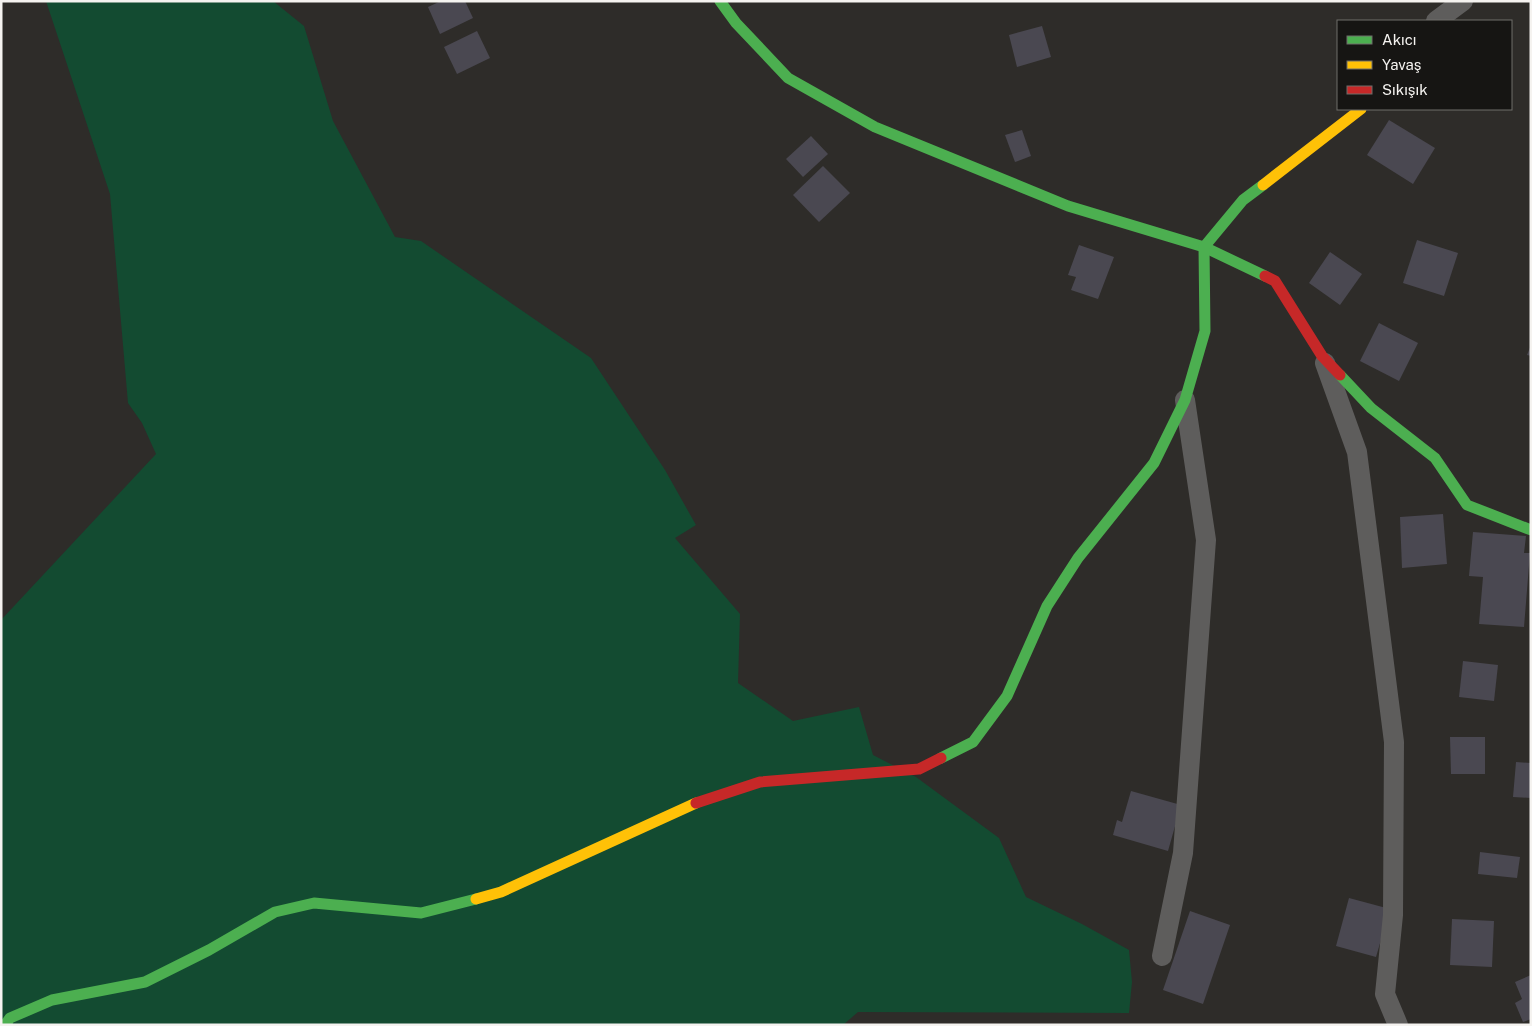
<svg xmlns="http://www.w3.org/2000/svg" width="1532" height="1026" viewBox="0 0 1532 1026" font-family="'Public Sans',sans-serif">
<rect width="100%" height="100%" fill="#2e2c29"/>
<path fill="#134b31" d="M46,1H273L304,26L333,121L395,237L421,241L591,358L665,470L696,525L675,538L740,614L738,683L793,721L859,707L873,755L916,777L999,838L1026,897L1082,924L1129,950L1132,982L1129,1013L858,1012L843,1025H1V620L156,454L142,423L128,403L110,194Z"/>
<g fill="#4a4851">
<path d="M441,1H465L473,18L440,34L428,7Z"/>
<path d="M1042,26L1051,57L1017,67L1009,35Z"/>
<path d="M477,31L490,58L457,74L444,47Z"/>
<path d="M1389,120L1435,148L1413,184L1367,155Z"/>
<path d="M1022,130L1031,156L1015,162L1005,135Z"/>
<path d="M811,136L828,154L803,177L786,159Z"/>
<path d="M823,166L850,193L819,222L793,195Z"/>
<path d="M1417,240L1458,253L1444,296L1403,283Z"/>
<path d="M1079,245L1114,257L1098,299L1071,290L1076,277L1068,275Z"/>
<path d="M1330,252L1362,274L1340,305L1309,283Z"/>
<path d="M1379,323L1418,343L1399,381L1360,361Z"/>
<path d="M1531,345V356L1527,355Z"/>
<path d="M1443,514L1447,564L1402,568L1400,517Z"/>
<path d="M1473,532L1526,536L1524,553H1530L1524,627L1479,624L1483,577L1469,576Z"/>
<path d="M1463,661L1498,665L1494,701L1459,697Z"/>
<path d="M1450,737H1485V774H1451Z"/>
<path d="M1516,762L1531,763V798L1513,797Z"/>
<path d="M1131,791L1181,805L1168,851L1113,835L1117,820L1122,822Z"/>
<path d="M1480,852L1520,857L1517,878L1478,874Z"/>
<path d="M1349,898L1390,909L1376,957L1336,946Z"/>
<path d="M1190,911L1230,925L1203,1004L1163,990Z"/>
<path d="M1452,919L1494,921L1492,967L1450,965Z"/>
<path d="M1531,975V1019L1523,1022L1515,1003L1522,999L1515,982Z"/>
</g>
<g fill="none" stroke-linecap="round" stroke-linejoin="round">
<g stroke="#5e5d5c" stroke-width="20">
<path d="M1436,21L1463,1"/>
<path d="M1325,363L1357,452L1394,742L1393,915L1385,994L1398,1025"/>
<path d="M1162,956L1183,853L1206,540L1185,400"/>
</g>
<g stroke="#4caf50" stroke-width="11">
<path d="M720,1L736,23L788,78L875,127L1068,206L1204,247L1265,276"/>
<path d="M1340,375L1371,408L1435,458L1467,505L1531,530"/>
<path d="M941,758L973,742L1007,696L1047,606L1078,558L1154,463L1185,400L1205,331L1204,247L1243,200L1263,185"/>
<path d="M5,1025L10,1018L52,1000L145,982L209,950L275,912L314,903L421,913L476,899"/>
</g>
<g stroke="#ffc107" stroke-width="11">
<path d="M1263,185L1361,109"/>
<path d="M476,899L501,892L696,803"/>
</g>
<g stroke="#c62828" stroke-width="11">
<path d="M1265,276L1275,281L1322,356L1340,375"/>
<path d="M696,803L760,782L919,769L941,758"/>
</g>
</g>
<rect width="1532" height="1026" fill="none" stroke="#f5f3f0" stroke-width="5"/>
<rect x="1337" y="20" width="175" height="90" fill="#161513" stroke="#6f6e6b"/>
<rect x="1347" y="36" width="25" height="8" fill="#4caf50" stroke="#6f6e6b"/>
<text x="1382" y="45" font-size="15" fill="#f5f3f0">Akıcı</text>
<rect x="1347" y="61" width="25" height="8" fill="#ffc107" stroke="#6f6e6b"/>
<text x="1382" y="70" font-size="15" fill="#f5f3f0">Yavaş</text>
<rect x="1347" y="86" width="25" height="8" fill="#c62828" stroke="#6f6e6b"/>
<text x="1382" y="95" font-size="15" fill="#f5f3f0">Sıkışık</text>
</svg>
